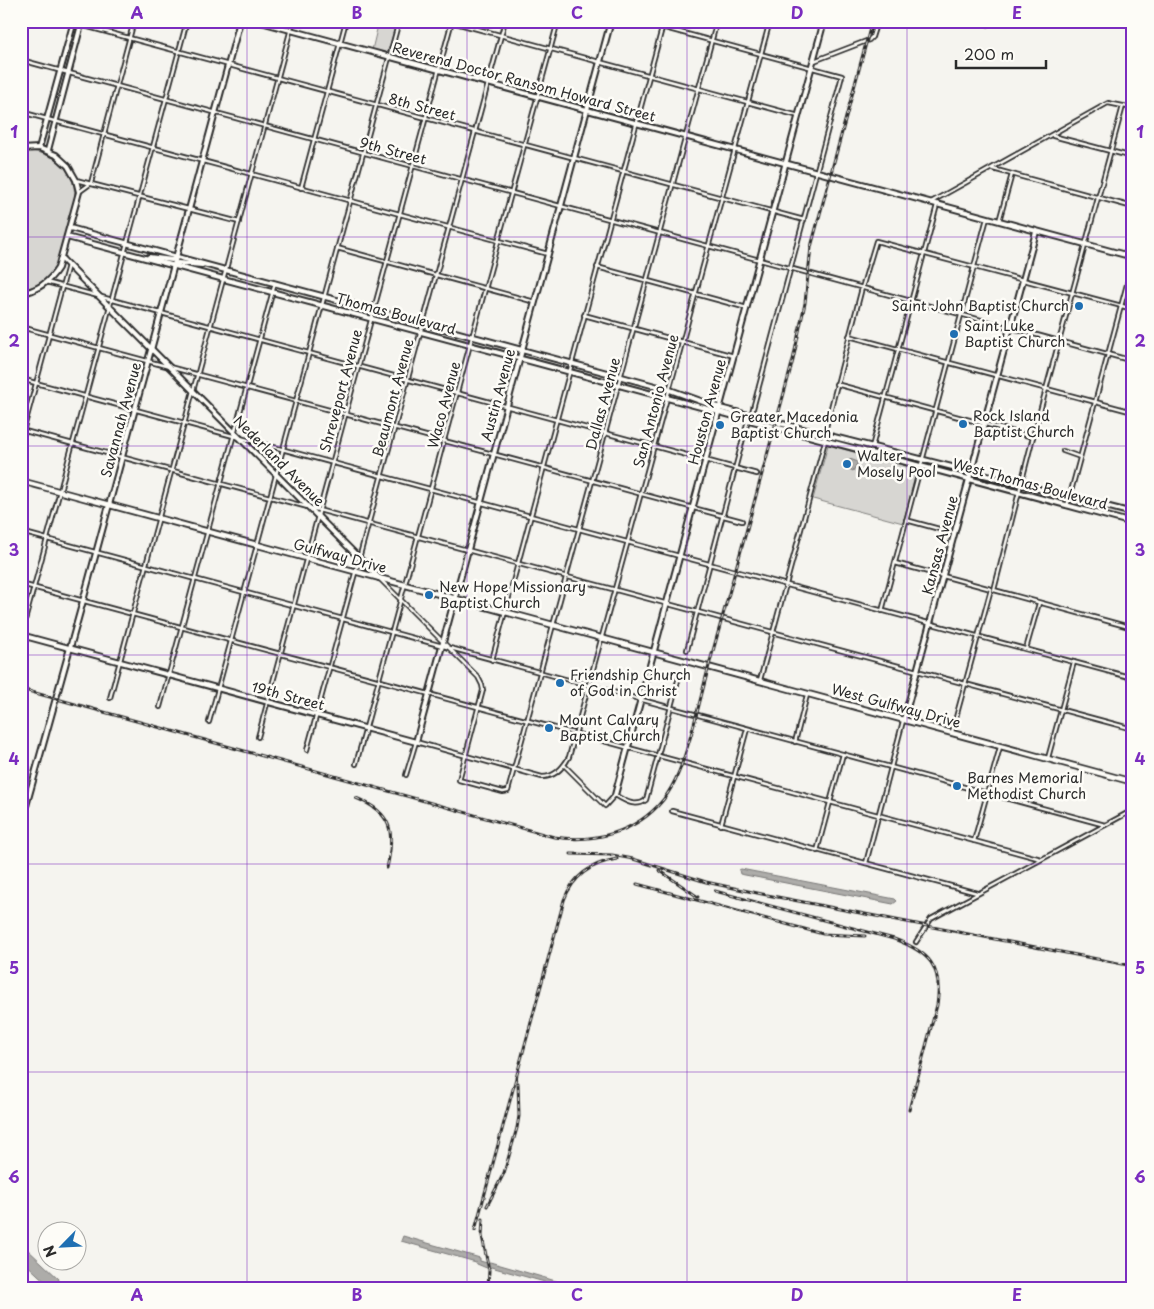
<svg xmlns="http://www.w3.org/2000/svg" width="1154" height="1309" viewBox="0 0 1154 1309" font-family="'Playpen Sans',sans-serif">
<rect width="100%" height="100%" fill="#f5f4ef"/>
<filter id="ink" filterUnits="userSpaceOnUse"><feTurbulence type="fractalNoise" baseFrequency=".02" numOctaves="2"/><feDisplacementMap in="SourceGraphic" scale="10" xChannelSelector="R" yChannelSelector="G"/><feConvolveMatrix kernelMatrix="1 2 1 2 8 2 1 2 1" color-interpolation-filters="sRGB"/></filter>
<g filter="url(#ink)">
<g fill="#d7d6d2" stroke="#81807e">
<path d="M379,21H397L387,54L372,50Z"/>
<path d="M26,151C55,151 79,172 74,203C71,223 63,243 57,263C49,279 39,286 21,290V152Z"/>
<path d="M828,445L917,469L903,523L813,499Z"/>
</g>
<g fill="#adaca9" stroke="#797877">
<path d="M850,459L858,462L853,471L844,466L846,464L848,463Z"/>
<path d="M741,869L895,899L897,901L893,904L740,874L739,870Z"/>
<path d="M403,1236L480,1258V1261L487,1263L490,1262L580,1288H566L491,1267L489,1269L477,1264L476,1262L401,1241Z"/>
<path d="M21,1247L26,1248L59,1279L56,1288H52L21,1259Z"/>
</g>
<g fill="none" stroke-linecap="round" stroke-linejoin="round">
<g stroke="#2b2b2b" stroke-width="6">
<g id="street">
<path d="M66,21L804,220"/>
<path d="M448,21L799,116"/>
<path d="M639,21L842,76L751,416"/>
<path d="M21,22V21"/>
<path d="M21,60L1133,361"/>
<path d="M814,61L869,40L872,37L877,21"/>
<path d="M1123,106L1033,437L994,590L1133,628"/>
<path d="M21,112L548,254"/>
<path d="M1053,136L1133,157"/>
<path d="M993,169L1133,207"/>
<path d="M76,180L239,222"/>
<path d="M91,183L134,21"/>
<path d="M301,188L346,21"/>
<path d="M79,192L90,184"/>
<path d="M931,202L1108,103L1133,108"/>
<path d="M999,221L1012,174"/>
<path d="M337,248L535,302"/>
<path d="M597,267L747,308"/>
<path d="M46,282L757,474"/>
<path d="M584,315L734,356"/>
<path d="M21,327L742,521"/>
<path d="M849,336L1133,412"/>
<path d="M21,379L1133,678"/>
<path d="M836,384L1033,437"/>
<path d="M21,430L1133,729"/>
<path d="M825,431L862,288L876,241L1133,309"/>
<path d="M21,439L68,265"/>
<path d="M872,447L937,205"/>
<path d="M1063,451L1080,457"/>
<path d="M1067,506L1133,262"/>
<path d="M906,520L954,533"/>
<path d="M21,532L1105,825"/>
<path d="M895,563L991,589L952,732"/>
<path d="M380,579L478,677L482,685L483,690L459,780L503,792L508,791L717,21"/>
<path d="M21,584L1041,859"/>
<path d="M882,611L987,218"/>
<path d="M21,635L187,21"/>
<path d="M1026,649L1039,603"/>
<path d="M687,650L748,420"/>
<path d="M492,660L664,21"/>
<path d="M760,680L825,441V435"/>
<path d="M110,698L293,21"/>
<path d="M160,707L275,283"/>
<path d="M209,722L399,21"/>
<path d="M258,737L452,21"/>
<path d="M795,742L807,695"/>
<path d="M307,750L505,21"/>
<path d="M1048,758L1074,662"/>
<path d="M356,764L558,21"/>
<path d="M564,765L605,806L615,795C625,801 636,808 646,800L680,673"/>
<path d="M406,775L416,742L542,777C555,777 563,768 569,757L770,21"/>
<path d="M672,811L977,893"/>
<path d="M721,825L747,729"/>
<path d="M974,841L1000,747"/>
<path d="M817,851L843,754"/>
<path d="M866,863L903,721"/>
<path d="M916,942L931,919L1133,810"/>
</g>
</g>
<g stroke="#2b2b2b" stroke-width="8">
<g id="secondary">
<path d="M257,21L1133,257"/>
<path d="M39,148L74,21"/>
<path d="M21,149L39,148L56,155L68,166L76,180L79,192L76,203L58,268C50,281 37,291 21,293"/>
<path d="M48,150L82,21"/>
<path d="M70,228L670,390L720,408L1133,513"/>
<path d="M67,237L1133,523"/>
<path d="M149,257L172,260L176,257"/>
<path d="M61,258L379,578"/>
<path d="M175,265L178,263L202,265"/>
<path d="M21,635L416,742L611,21"/>
<path d="M904,719L1036,232"/>
<path d="M615,795L824,21"/>
<path d="M21,824L83,601L240,21"/>
</g>
</g>
<g stroke="#2b2b2b" stroke-width="8">
<path id="primary" d="M21,481L1133,782"/>
</g>
<use href="#street" stroke="#fdfcf7" stroke-width="2.5"/>
<use href="#secondary" stroke="#fdfcf7" stroke-width="4"/>
<use href="#primary" stroke="#fdfcf7" stroke-width="4.5"/>
<g stroke="#2b2b2b" stroke-width="3">
<g id="rail">
<path d="M988,26L1003,21"/>
<path d="M21,689L554,837C594,843 636,833 663,800C678,781 684,758 691,735C698,710 704,684 711,658C739,559 766,459 793,360L805,303L811,247L872,21"/>
<path d="M356,798C393,813 395,832 387,868"/>
<path d="M571,854L612,855L633,859L706,882L762,894L1133,966"/>
<path d="M659,870L698,897"/>
<path d="M637,884L823,934L865,936"/>
<path d="M715,891L894,939C929,952 943,966 937,1005L909,1110"/>
<path d="M487,1206L504,1173L517,1128L519,1116L518,1083"/>
<path d="M483,1219L482,1236L489,1270L488,1288"/>
<path d="M475,1230L564,900C573,876 592,863 617,859"/>
</g>
</g>
<use href="#rail" stroke="#fdfcf7" stroke-width="1" stroke-dasharray="4" stroke-linecap="butt"/>
</g>
</g>
<path fill="none" stroke="#7b2cbf" stroke-width="1" stroke-opacity="0.55" d="M247,21V1288M467,21V1288M687,21V1288M907,21V1288M21,237H1133M21,446H1133M21,655H1133M21,864H1133M21,1072H1133"/>
<g fill="#1f6fb2" stroke="#fdfcf7" stroke-width="2">
<circle cx="1079" cy="306" r="5"/>
<circle cx="954" cy="334" r="5"/>
<circle cx="963" cy="424" r="5"/>
<circle cx="720" cy="425" r="5"/>
<circle cx="847" cy="464" r="5"/>
<circle cx="429" cy="595" r="5"/>
<circle cx="560" cy="683" r="5"/>
<circle cx="549" cy="728" r="5"/>
<circle cx="957" cy="786" r="5"/>
</g>
<g text-anchor="middle" stroke-width="5" stroke-linejoin="round" paint-order="stroke">
<g font-size="14" fill="#2b2b2b" stroke="#fdfcf7">
<text transform="translate(524 82) rotate(15)" y="5">Reverend Doctor Ransom Howard Street</text>
<text transform="translate(422 107) rotate(15)" y="5">8th Street</text>
<text transform="translate(393 151) rotate(15)" y="5">9th Street</text>
<text transform="translate(396 314) rotate(15)" y="5">Thomas Boulevard</text>
<text transform="translate(341 391) rotate(-75)" y="5">Shreveport Avenue</text>
<text transform="translate(498 395) rotate(-75)" y="5">Austin Avenue</text>
<text transform="translate(393 398) rotate(-75)" y="5">Beaumont Avenue</text>
<text transform="translate(656 401) rotate(-75)" y="5">San Antonio Avenue</text>
<text transform="translate(603 404) rotate(-75)" y="5">Dallas Avenue</text>
<text transform="translate(444 405) rotate(-75)" y="5">Waco Avenue</text>
<text transform="translate(707 412) rotate(-75)" y="5">Houston Avenue</text>
<text transform="translate(121 420) rotate(-75)" y="5">Savannah Avenue</text>
<text transform="translate(279 461) rotate(45)" y="5">Nederland Avenue</text>
<text transform="translate(1030 484) rotate(15)" y="5">West Thomas Boulevard</text>
<text transform="translate(940 545) rotate(-75)" y="5">Kansas Avenue</text>
<text transform="translate(340 556) rotate(15)" y="5">Gulfway Drive</text>
<text transform="translate(288 696) rotate(15)" y="5">19th Street</text>
<text transform="translate(896 706) rotate(15)" y="5">West Gulfway Drive</text>
</g>
<g font-size="14" fill="#2b2b2b" stroke="#fdfcf7" text-anchor="start">
<text x="1069" y="311" text-anchor="end">Saint John Baptist Church</text>
<text x="964" y="331">Saint Luke<tspan x="964" dy="16">Baptist Church</tspan></text>
<text x="973" y="421">Rock Island<tspan x="973" dy="16">Baptist Church</tspan></text>
<text x="730" y="422">Greater Macedonia<tspan x="730" dy="16">Baptist Church</tspan></text>
<text x="857" y="461">Walter<tspan x="857" dy="16">Mosely Pool</tspan></text>
<text x="439" y="592">New Hope Missionary<tspan x="439" dy="16">Baptist Church</tspan></text>
<text x="570" y="680">Friendship Church<tspan x="570" dy="16">of God in Christ</tspan></text>
<text x="559" y="725">Mount Calvary<tspan x="559" dy="16">Baptist Church</tspan></text>
<text x="967" y="783">Barnes Memorial<tspan x="967" dy="16">Methodist Church</tspan></text>
</g>
</g>
<rect width="1154" height="1309" fill="none" stroke="#fdfcf7" stroke-width="55"/>
<g transform="translate(62 1246) rotate(246)"><circle r="24" fill="#fdfcf7" stroke="#a9a8a5"/>
<path d="M0-4L9 19L0 12L-9 19Z" fill="#1f6fb2"/>
<text y="-8" font-size="14" font-weight="bold" text-anchor="middle" fill="#2b2b2b">N</text>
</g>
<path d="M956 60v8h90v-8" fill="none" stroke="#2b2b2b" stroke-width="2.5"/>
<text x="964" y="60" font-size="15" fill="#2b2b2b" stroke="#fdfcf7" stroke-width="4" paint-order="stroke">200 m</text>
<rect x="28" y="28" width="1098" height="1254" fill="none" stroke="#7b2cbf" stroke-width="2"/>
<g font-size="16" text-anchor="middle" font-weight="bold" fill="#7b2cbf">
<text x="137" y="19">A</text>
<text x="357" y="19">B</text>
<text x="577" y="19">C</text>
<text x="797" y="19">D</text>
<text x="1017" y="19">E</text>
<text x="14" y="138">1</text>
<text x="1140" y="138">1</text>
<text x="14" y="347">2</text>
<text x="1140" y="347">2</text>
<text x="14" y="556">3</text>
<text x="1140" y="556">3</text>
<text x="14" y="765">4</text>
<text x="1140" y="765">4</text>
<text x="14" y="974">5</text>
<text x="1140" y="974">5</text>
<text x="14" y="1183">6</text>
<text x="1140" y="1183">6</text>
<text x="137" y="1301">A</text>
<text x="357" y="1301">B</text>
<text x="577" y="1301">C</text>
<text x="797" y="1301">D</text>
<text x="1017" y="1301">E</text>
</g>
</svg>
